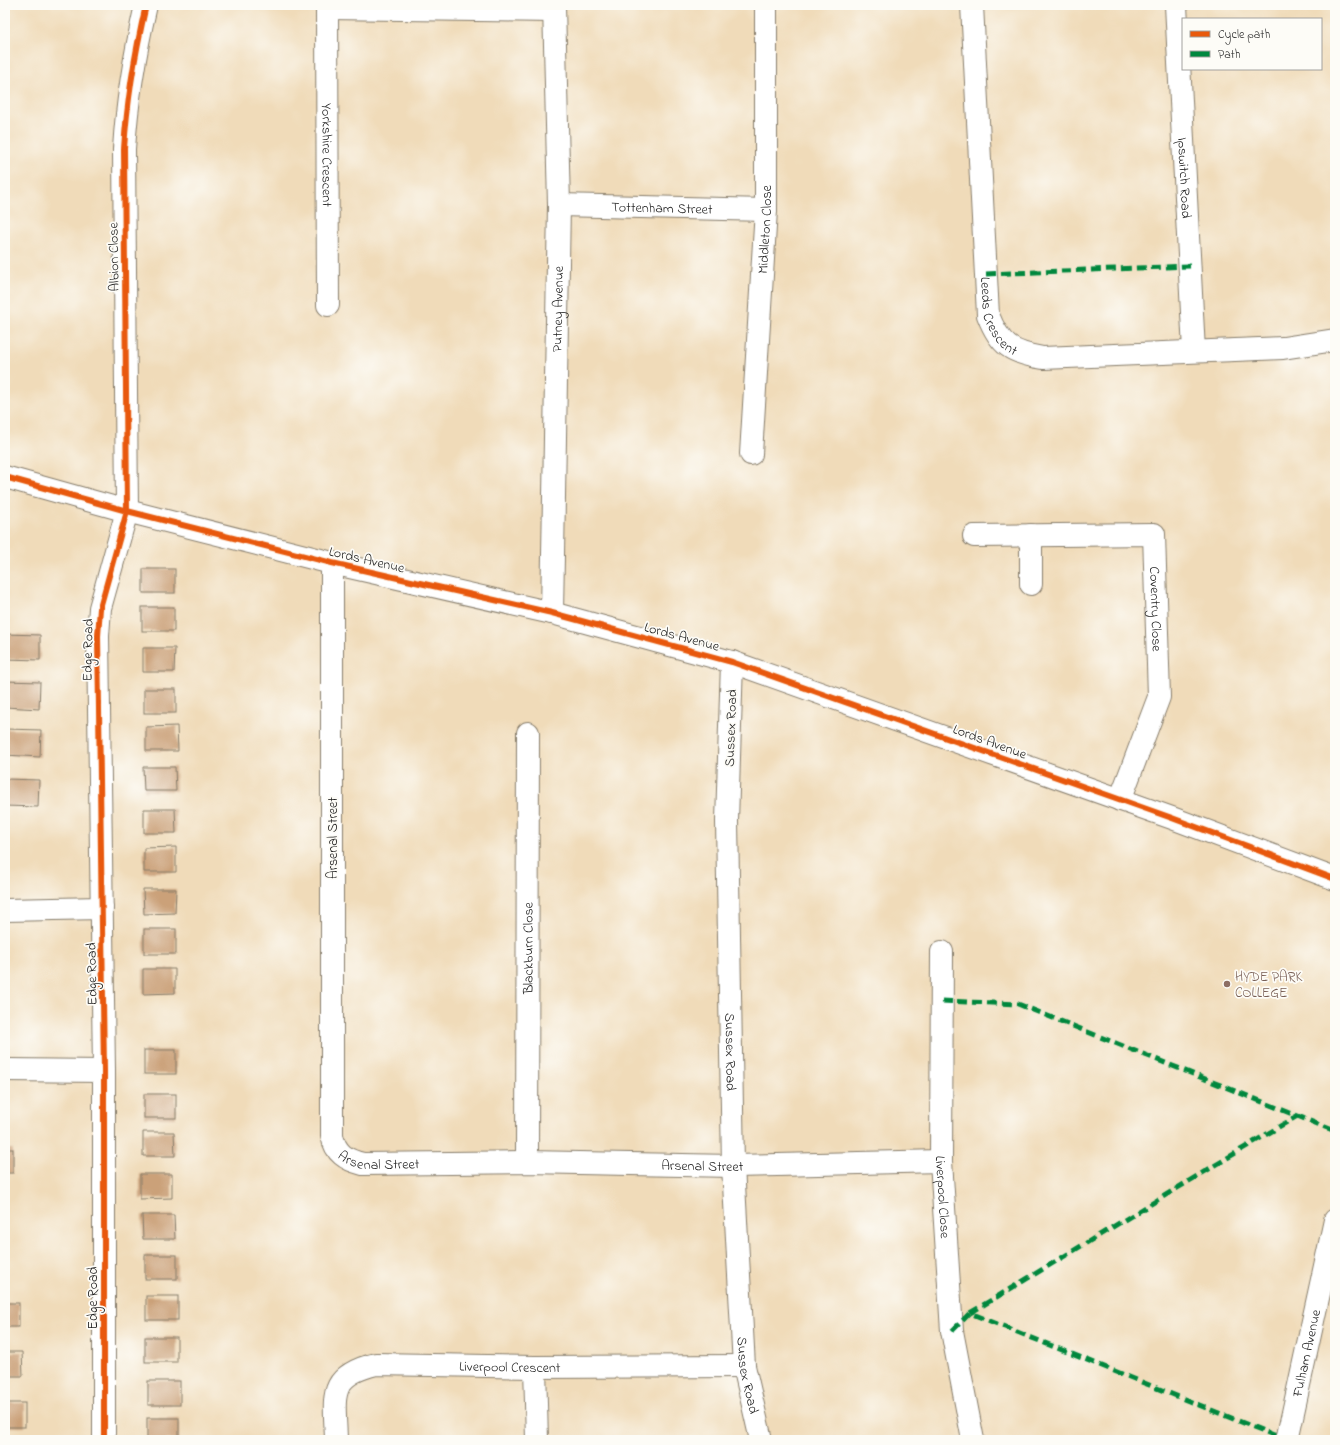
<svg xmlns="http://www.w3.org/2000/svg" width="1340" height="1445" viewBox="0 0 1340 1445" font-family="'Indie Flower',sans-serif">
<rect width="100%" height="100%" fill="#fdfcf7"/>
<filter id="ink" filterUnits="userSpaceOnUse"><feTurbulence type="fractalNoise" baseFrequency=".025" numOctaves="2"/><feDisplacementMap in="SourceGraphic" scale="8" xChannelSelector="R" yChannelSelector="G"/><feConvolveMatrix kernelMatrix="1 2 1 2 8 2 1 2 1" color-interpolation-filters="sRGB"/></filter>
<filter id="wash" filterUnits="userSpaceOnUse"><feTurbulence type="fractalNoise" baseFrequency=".012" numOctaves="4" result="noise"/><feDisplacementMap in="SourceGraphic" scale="16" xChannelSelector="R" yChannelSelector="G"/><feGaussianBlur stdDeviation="0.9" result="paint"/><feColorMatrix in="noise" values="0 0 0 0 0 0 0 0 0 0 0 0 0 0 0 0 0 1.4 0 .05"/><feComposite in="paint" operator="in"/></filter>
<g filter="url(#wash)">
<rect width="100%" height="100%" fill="#f0dbb9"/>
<g id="blocks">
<g fill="#cba179">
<rect x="143" y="569" width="32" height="24"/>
<rect x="142" y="607" width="32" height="24"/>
<path d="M5,634L40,635V660L5,659Z"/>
<path d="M143,648H175L174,672H143Z"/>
<path d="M5,681L40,682L39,709L5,707Z"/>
<rect x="144" y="689" width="32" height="24"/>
<path d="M177,726L178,751H146V727Z"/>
<path d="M5,729L41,730L40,757L5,755Z"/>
<path d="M143,767H175L176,791H144Z"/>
<path d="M5,779L39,780L38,807L5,806Z"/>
<path d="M144,809H175L176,833H144Z"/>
<path d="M176,847V872H144V848Z"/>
<path d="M143,889H176L175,913L144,914Z"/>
<rect x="144" y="929" width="32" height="25"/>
<path d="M143,969H175V993L143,994Z"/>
<rect x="144" y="1050" width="32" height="24"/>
<rect x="144" y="1094" width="32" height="24"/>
<path d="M143,1132H174L175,1156H143Z"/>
<rect x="5" y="1149" width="8" height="24"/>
<path d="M140,1174H172V1198L140,1199Z"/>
<path d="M142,1215H174L175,1239H143Z"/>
<rect x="145" y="1255" width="32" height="24"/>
<rect x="146" y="1296" width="32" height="24"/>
<rect x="5" y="1303" width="14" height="24"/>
<rect x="145" y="1337" width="32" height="25"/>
<path d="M5,1352H22L23,1376H5Z"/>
<rect x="148" y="1381" width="32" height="24"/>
<rect x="5" y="1403" width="20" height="24"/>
<rect x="147" y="1418" width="32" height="22"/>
</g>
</g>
</g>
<g filter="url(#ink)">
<use href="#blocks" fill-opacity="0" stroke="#867c6a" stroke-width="1"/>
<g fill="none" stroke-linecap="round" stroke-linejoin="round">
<g stroke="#867c6a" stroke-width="24">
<g id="minor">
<path id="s1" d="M327,5L328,305"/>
<path id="s2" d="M972,5L988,315C1000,346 1012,353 1043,358L1283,348L1335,340"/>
<path id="s3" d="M1176,5L1194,351"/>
<path d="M327,8L554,11"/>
<path id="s4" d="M559,205L766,210"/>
<path id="s5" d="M751,454L766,210V5"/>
<path d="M5,477L127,511L332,563L552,613L732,662L1172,818L1335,879"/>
<path id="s6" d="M974,536L1154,534L1159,697L1120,800"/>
<path id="s7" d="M332,563V1135C335,1153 346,1160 363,1164L527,1162L733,1166L941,1161"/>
<path d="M1031,584V535"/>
<path id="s8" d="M552,613L559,205L554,5"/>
<path id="s9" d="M732,662L727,821L733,1166L744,1366L761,1440"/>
<path d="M5,910L102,908"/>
<path id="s10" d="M942,952L941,1161L952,1331L973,1440"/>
<path d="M5,1070L104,1071"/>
<path id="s11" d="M527,1162L528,733"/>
<path d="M535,1367L537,1440"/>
<path d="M104,1440V1071L98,636L100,608L127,511L124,149C127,100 135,53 146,5"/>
<path id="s12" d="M336,1440C335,1398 326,1376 376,1364L535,1367L744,1366"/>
<path id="s13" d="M1287,1440L1335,1220"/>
</g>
</g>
<use href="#minor" stroke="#fff" stroke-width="22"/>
<g stroke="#00873e" stroke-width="5" stroke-dasharray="10 5" stroke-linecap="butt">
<path d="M986,274L1190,266"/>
<path d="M942,1001L1018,1004L1335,1131"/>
<path d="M970,1313L1297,1116"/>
<path d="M952,1331L970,1313L1286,1440"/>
</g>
<g stroke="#fdfcf7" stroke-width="8">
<g id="cycleway">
<path d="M5,477L127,511L332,563L552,613L732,662L1172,818L1335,879"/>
<path d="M104,1440V1071L98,636L100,608L127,511L124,149C127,100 135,53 146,5"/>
</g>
</g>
<use href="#cycleway" stroke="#e8590c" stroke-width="6"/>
</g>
</g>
<circle fill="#8d6e63" stroke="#fdfcf7" stroke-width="1.5" cx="1227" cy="984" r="4"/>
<g text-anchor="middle" stroke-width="3.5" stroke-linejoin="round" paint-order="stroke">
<g font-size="14" fill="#1c1c1c" stroke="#fdfcf7">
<text dy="5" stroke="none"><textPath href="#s1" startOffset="150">Yorkshire Crescent</textPath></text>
<text dy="5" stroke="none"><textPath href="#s3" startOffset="173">Ipswitch Road</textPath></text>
<text dy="5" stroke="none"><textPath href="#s4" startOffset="103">Tottenham Street</textPath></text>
<text dy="5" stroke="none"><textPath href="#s5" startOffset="225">Middleton Close</textPath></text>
<text transform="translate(113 257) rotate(-91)" y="5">Albion Close</text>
<text dy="5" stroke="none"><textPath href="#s8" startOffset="304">Putney Avenue</textPath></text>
<text dy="5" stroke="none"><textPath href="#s2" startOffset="315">Leeds Crescent</textPath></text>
<text transform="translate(367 559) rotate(13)" y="5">Lords Avenue</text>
<text dy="5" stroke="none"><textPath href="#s6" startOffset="255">Coventry Close</textPath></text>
<text transform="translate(682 636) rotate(15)" y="5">Lords Avenue</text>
<text transform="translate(87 650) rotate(-89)" y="5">Edge Road</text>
<text transform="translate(730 728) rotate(-88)" y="5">Sussex Road</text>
<text transform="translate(990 741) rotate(20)" y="5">Lords Avenue</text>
<text transform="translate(332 838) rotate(-90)" y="5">Arsenal Street</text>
<text dy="5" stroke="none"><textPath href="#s11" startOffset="214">Blackburn Close</textPath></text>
<text transform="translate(91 974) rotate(-91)" y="5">Edge Road</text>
<text dy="5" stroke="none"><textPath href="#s9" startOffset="390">Sussex Road</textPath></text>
<text dy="5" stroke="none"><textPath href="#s7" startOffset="633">Arsenal Street</textPath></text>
<text dy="5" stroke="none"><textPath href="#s7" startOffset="957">Arsenal Street</textPath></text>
<text dy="5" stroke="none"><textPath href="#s10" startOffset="245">Liverpool Close</textPath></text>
<text transform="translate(92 1298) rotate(-90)" y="5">Edge Road</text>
<text dy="5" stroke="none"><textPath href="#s13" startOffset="89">Fulham Avenue</textPath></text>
<text dy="5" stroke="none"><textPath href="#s12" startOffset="233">Liverpool Crescent</textPath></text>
<text dy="5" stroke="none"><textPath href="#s9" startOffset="714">Sussex Road</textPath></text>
</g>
<g font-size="14" fill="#785e54" stroke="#fdfcf7" text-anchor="start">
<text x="1235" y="981">HYDE PARK<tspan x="1235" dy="16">COLLEGE</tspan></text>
</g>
</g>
<rect width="1340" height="1445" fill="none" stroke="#fdfcf7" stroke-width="20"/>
<rect x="1182" y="18" width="140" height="52" fill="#fdfcf7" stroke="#a3a29f"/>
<rect x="1190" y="31" width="20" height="6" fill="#e8590c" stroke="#a3a29f"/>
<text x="1218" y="38" font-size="12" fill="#1c1c1c">Cycle path</text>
<rect x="1190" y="51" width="20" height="6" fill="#00873e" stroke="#a3a29f"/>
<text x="1218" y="58" font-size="12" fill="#1c1c1c">Path</text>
</svg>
